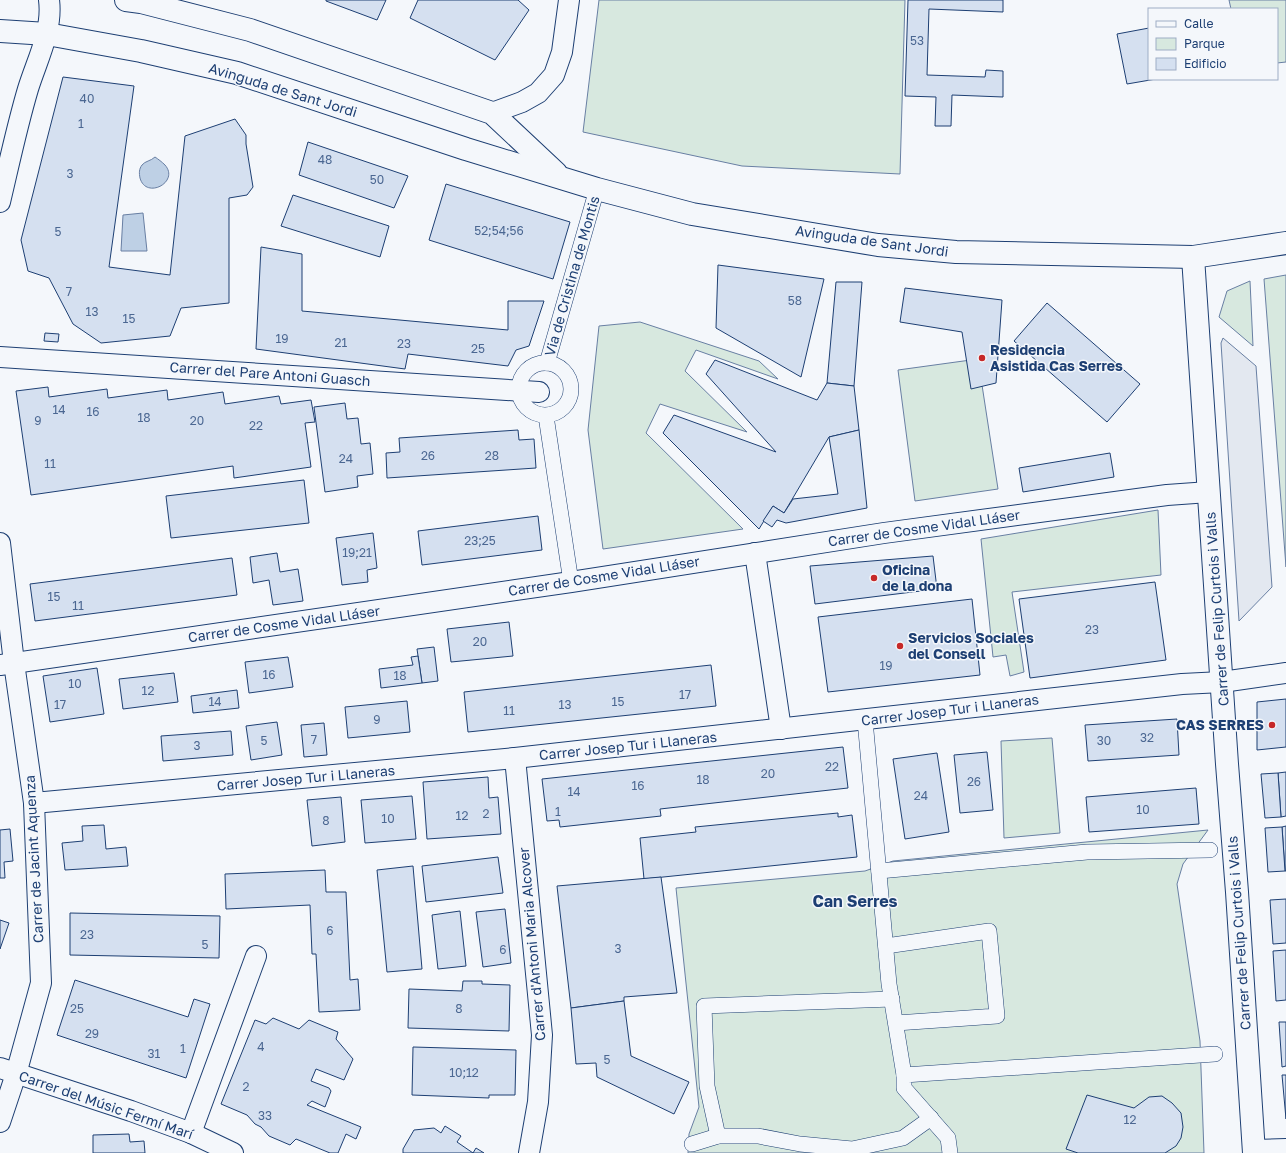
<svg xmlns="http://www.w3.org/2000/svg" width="1286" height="1153" viewBox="0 0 1286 1153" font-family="'Golos Text',sans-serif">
<rect width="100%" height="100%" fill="#f4f7fb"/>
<g fill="#d7e8df" stroke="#687fa3">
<path d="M599,0H905L900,174L742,166L583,132Z"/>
<path d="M1229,0H1286V62L1277,63V9H1231Z"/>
<path d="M1286,275V567L1264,279Z"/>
<path d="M1250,281L1253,346L1219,317L1227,291Z"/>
<path d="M640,322L759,361L778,379L696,350L685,371L747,432L660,404L646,433L743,529L603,549L588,430L599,326Z"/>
<path d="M978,359L998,489L915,501L898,370Z"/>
<path d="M1158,510L1161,575L1012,592L1024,672L1010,676L1006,655L993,657L981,539Z"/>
<path d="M1052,738L1060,833L1004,838L1001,741Z"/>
<path d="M1208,830L1183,864L1177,884L1200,1041L1204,1153H688L689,1134L699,1107L676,888L865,871L893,861Z"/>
</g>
<path fill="#e3e8f0" stroke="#687fa3" d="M1223,338L1256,366L1272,587L1239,621L1221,343Z"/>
<g fill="#bed0e5" stroke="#687fa3">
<path d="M155,157C158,159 162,162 165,165C180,182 146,200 140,178C139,173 139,169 142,165C145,161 151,161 155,157Z"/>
<path d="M143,213L147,251H121L123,215Z"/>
</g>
<g fill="#d5e0f0" stroke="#1d3f73">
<path d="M326,0H386L377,20L326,1Z"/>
<path d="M418,0H518L529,10L495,60L410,18Z"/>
<path d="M908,0H1003V12L929,9L927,75L985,77L986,70L1003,71V97L952,95L951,126H935L936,97L905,96Z"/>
<path d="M1149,28V79H1156L1127,84L1117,34Z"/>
<path d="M63,77L134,86L109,267L170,275L185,136L235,119L246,135V144L253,187L247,195L229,198V303L181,308L170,336L101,343L73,324L49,278L28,271L21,240Z"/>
<path d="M308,142L408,176L394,208L299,175Z"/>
<path d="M446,184L570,222L553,279L429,240Z"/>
<path d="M293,195L389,226L380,257L281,226Z"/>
<path d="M261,247L302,254V311L508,330V301H544L529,346L516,350L508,366L408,354L405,369L256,349Z"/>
<path d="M718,265L824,279L801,377L716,328Z"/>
<path d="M836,282H862L854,386L827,383Z"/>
<path d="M905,288L1002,300L996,383L971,389L962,332L900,322Z"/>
<path d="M1047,303L1140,384L1107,422L1014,341Z"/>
<path d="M45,333L59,334L58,342L44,341Z"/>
<path d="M715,360L817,400L827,383L854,386L859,430L829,437L784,513L773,506L759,529L663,433L674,415L776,452L706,374Z"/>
<path d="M48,387L49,397L107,389L108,398L167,390L168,400L223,392L225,404L279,396L281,404L311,400L315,422L305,423L311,467L234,478L233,466L31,495L16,391Z"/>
<path d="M345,403L347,419L358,418L361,444L370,443L373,474L357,476L358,487L325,492L314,407Z"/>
<path d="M518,430L519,440L534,439L536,468L387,478L386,453L400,452L399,438Z"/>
<path d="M859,430L867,508L786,523L777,520L772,527L763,521L773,506L784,513L793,499L838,494L829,437Z"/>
<path d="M1110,453L1114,477L1023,492L1019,468Z"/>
<path d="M304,480L309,523L171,538L166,496Z"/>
<path d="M538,516L542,550L422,565L418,531Z"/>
<path d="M373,533L377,568L367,570L368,582L342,585L336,538Z"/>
<path d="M277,553L280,572L298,569L303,601L273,605L269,580L253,583L250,557Z"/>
<path d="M933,556L937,589L815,604L810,566Z"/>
<path d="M232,558L237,595L35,621L30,584Z"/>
<path d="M1155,582L1166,660L1030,678L1019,599Z"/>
<path d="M972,599L980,675L828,692L818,617Z"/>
<path d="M509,622L513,656L451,662L447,629Z"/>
<path d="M434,647L438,681L422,683L417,649Z"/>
<path d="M418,656L422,683L381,688L379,669L413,665L411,657Z"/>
<path d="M288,657L293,687L249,693L245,662Z"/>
<path d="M711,665L716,706L468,732L464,692Z"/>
<path d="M97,668L104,714L50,722L43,676Z"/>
<path d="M174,673L178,702L123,709L119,679Z"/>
<path d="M237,690L239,708L193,713L191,696Z"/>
<path d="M1286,699V747L1257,750V702Z"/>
<path d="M407,701L410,732L348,738L345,707Z"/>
<path d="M1177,719L1179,755L1088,761L1085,725Z"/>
<path d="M277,722L282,755L251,760L246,726Z"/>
<path d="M324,723L327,755L304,757L301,725Z"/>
<path d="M231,731L233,755L163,761L161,736Z"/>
<path d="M843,747L848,788L660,809L661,816L560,827L559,820L547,821L542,779Z"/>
<path d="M987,752L993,810L960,813L954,755Z"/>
<path d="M937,753L949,832L905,839L893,759Z"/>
<path d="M1286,772V816L1281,817L1278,773Z"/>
<path d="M1278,773L1281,817L1265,818L1261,774Z"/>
<path d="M488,777L489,798L498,797L501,834L427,839L423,782Z"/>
<path d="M1196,788L1199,824L1089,832L1086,797Z"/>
<path d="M412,796L416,839L365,843L361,800Z"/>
<path d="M341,797L345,842L312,846L307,800Z"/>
<path d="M838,813V817L852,815L857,857L644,879L640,838L696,832L695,827Z"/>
<path d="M104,825L106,849L126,847L128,866L65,870L62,843L83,841L82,826Z"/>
<path d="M1286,826V871H1285L1282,827Z"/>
<path d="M1282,827L1285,871L1268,872L1265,828Z"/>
<path d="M10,829L13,861L4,862L5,878H0V830Z"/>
<path d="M498,857L503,893L426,902L422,866Z"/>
<path d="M413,866L422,969L387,972L377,870Z"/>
<path d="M325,870L326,892H346L350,980L358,979L360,1010L319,1012L316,954H312L310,905L226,909L225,874Z"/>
<path d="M661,877L677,993L624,997V1001L571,1008L557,886Z"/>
<path d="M1286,899V943L1273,944L1270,900Z"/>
<path d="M505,909L511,963L483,967L476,912Z"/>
<path d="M460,911L466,966L438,969L432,915Z"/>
<path d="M70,913L220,916L219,958L70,955Z"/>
<path d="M0,920L9,923L0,949Z"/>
<path d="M1286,950V1000L1276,1001L1273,951Z"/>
<path d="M75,980L188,1017L194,999L210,1004L186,1078L57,1035Z"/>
<path d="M463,981H482V984L510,985L509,1031L408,1028L409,989L462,991Z"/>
<path d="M624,1001L631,1056L689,1082L674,1114L597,1077L596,1063L576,1064L571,1008Z"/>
<path d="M273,1018L299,1029L309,1020L338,1032L336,1039L353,1059L344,1080L316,1069L311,1081L329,1088L331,1091L325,1107L312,1101L307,1105L361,1127L356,1139L346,1134L338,1153H330L296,1139L290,1145L269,1136L261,1127L255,1124L247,1115L221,1104L255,1020L266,1024Z"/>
<path d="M1279,1022H1286V1066L1282,1067Z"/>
<path d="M413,1047L516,1050L515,1095H489V1098L412,1095Z"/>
<path d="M1282,1075H1286V1119Z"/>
<path d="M1087,1095L1134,1108L1149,1097L1162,1096L1172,1103L1181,1113L1183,1127L1181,1138L1176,1146L1165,1153H1078L1066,1149Z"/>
<path d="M445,1126L461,1136L457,1142L473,1153L476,1148L484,1153H403V1149L414,1130L434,1128L441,1133Z"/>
<path d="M129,1134L130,1142L144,1141L145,1153H93V1135Z"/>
</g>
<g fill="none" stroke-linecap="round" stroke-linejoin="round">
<g stroke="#1d3f73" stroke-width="16">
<g id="pedestrian">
<circle cx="545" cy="389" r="26"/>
<path d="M547,363L597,189"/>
<path d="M546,416L571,582"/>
<path d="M865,720L889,984L904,1075"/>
<path d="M879,871L1087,852L1210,850"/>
<path d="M886,946L989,931L997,1016L896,1023"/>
<path d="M718,1136L707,1086L704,1006L892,999"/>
<path d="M692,1144L718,1136H758L800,1144L852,1149L903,1138L931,1118"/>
<path d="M950,1153L948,1138L904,1088V1075L1215,1054"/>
</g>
</g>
<g stroke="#1d3f73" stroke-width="22">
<g id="minor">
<path d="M492,113L522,102L538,93L554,75L562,52L569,0"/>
<path d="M0,202C9,164 17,126 28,89C37,60 53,30 49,0"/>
<path d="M0,357L539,392"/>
<path d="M0,543L14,663L34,803L41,983L16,1074L0,1122"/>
<path d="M755,553L781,729"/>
<path d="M0,665L571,582L884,533L1167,495L1209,492"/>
<path d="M515,758L542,1035L538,1102L529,1153"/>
<path d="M34,803L515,758L1182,684L1222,682L1286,673"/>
<path d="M0,1068L131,1111L191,1133L233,1153"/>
<path d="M191,1133L256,956"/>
<path d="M1254,1150L1286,1149"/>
</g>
</g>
<g stroke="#1d3f73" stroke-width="24">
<g id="tertiary">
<path d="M126,0L141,2L250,30L492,113L556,173"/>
<path d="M0,31L47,34L141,51L237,73L466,149L597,189L692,214L878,245L956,252L1193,257L1286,243"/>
<path d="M1193,257L1227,764L1237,892L1254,1153"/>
</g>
</g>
<use href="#pedestrian" stroke="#f4f7fb" stroke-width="15"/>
<use href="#minor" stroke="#f4f7fb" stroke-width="20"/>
<use href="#tertiary" stroke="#f4f7fb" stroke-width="22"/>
</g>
<g fill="#c62828" stroke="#f4f7fb" stroke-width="1.5">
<circle cx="982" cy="358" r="4"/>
<circle cx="874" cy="578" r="4"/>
<circle cx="900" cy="646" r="4"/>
<circle cx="1272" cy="725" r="4"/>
</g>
<g text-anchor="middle" stroke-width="3" stroke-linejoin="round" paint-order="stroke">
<g font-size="12" fill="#4b6792">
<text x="917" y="45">53</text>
<text x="87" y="103">40</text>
<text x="81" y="128">1</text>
<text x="325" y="164">48</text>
<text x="70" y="178">3</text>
<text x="377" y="184">50</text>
<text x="499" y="235">52;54;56</text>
<text x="58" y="236">5</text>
<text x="69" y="296">7</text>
<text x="795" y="305">58</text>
<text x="92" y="316">13</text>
<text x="129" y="323">15</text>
<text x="282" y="343">19</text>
<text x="341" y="347">21</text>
<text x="404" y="348">23</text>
<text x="478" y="353">25</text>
<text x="59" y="414">14</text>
<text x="93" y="416">16</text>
<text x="144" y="422">18</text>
<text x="38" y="425">9</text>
<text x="197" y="425">20</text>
<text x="256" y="430">22</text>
<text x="428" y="460">26</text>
<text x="492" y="460">28</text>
<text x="346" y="463">24</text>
<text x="50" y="468">11</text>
<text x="480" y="545">23;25</text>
<text x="357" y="557">19;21</text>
<text x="54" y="601">15</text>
<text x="78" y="610">11</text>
<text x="1092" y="634">23</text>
<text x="480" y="646">20</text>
<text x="886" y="670">19</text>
<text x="269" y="679">16</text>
<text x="400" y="680">18</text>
<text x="75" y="688">10</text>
<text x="148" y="695">12</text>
<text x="685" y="699">17</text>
<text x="215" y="706">14</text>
<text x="618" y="706">15</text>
<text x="60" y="709">17</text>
<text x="565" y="709">13</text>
<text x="509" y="715">11</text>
<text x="377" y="724">9</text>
<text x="1147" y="742">32</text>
<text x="314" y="744">7</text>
<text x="264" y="745">5</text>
<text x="1104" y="745">30</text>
<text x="197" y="750">3</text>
<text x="832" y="771">22</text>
<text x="768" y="778">20</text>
<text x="703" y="784">18</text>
<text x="974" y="786">26</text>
<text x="638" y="790">16</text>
<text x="574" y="796">14</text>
<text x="921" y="800">24</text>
<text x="1143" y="814">10</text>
<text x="558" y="816">1</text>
<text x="486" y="818">2</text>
<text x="462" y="820">12</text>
<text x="388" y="823">10</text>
<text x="326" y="825">8</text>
<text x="330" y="935">6</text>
<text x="87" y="939">23</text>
<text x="205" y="949">5</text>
<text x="618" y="953">3</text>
<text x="503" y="954">6</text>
<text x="77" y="1013">25</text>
<text x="459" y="1013">8</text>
<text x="92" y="1038">29</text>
<text x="261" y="1051">4</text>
<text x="183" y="1053">1</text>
<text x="154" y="1058">31</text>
<text x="607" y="1064">5</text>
<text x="464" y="1077">10;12</text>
<text x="246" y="1091">2</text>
<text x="265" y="1120">33</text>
<text x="1130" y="1124">12</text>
</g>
<g font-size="14" fill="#1d3f73" stroke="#f4f7fb">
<text transform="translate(283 90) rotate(17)" y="5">Avinguda de Sant Jordi</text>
<text transform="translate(872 241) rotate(8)" y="5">Avinguda de Sant Jordi</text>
<text transform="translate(572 276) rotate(-74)" y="5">Via de Cristina de Montis</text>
<text transform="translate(270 374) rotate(4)" y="5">Carrer del Pare Antoni Guasch</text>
<text transform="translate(924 528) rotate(-8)" y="5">Carrer de Cosme Vidal Lláser</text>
<text transform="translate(604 576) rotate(-9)" y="5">Carrer de Cosme Vidal Lláser</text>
<text transform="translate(1217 609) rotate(-94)" y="5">Carrer de Felip Curtois i Valls</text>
<text transform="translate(284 624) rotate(-8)" y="5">Carrer de Cosme Vidal Lláser</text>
<text transform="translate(950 710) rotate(-7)" y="5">Carrer Josep Tur i Llaneras</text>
<text transform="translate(628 746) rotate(-6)" y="5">Carrer Josep Tur i Llaneras</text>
<text transform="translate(306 778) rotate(-5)" y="5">Carrer Josep Tur i Llaneras</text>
<text transform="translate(34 859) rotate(-93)" y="5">Carrer de Jacint Aquenza</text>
<text transform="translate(1239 933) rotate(-94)" y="5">Carrer de Felip Curtois i Valls</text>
<text transform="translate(532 944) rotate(-95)" y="5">Carrer d'Antoni Maria Alcover</text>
<text transform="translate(106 1105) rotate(19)" y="5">Carrer del Músic Fermí Marí</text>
</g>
<g font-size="14" font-weight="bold" fill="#1d3f73" stroke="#f4f7fb" text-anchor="start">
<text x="990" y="355">Residencia<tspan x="990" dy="16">Asistida Cas Serres</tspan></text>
<text x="882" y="575">Oficina<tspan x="882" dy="16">de la dona</tspan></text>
<text x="908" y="643">Servicios Sociales<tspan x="908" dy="16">del Consell</tspan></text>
<text x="1264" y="730" text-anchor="end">CAS SERRES</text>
</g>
<g font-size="16" font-weight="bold" fill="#1d3f73" stroke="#f4f7fb">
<text x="855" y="907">Can Serres</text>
</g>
</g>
<rect x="1148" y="8" width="130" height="72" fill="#f4f7fb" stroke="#9eadc5"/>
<rect x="1156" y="21" width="20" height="6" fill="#f4f7fb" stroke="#9eadc5"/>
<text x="1184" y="28" font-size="12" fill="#1d3f73">Calle</text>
<rect x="1156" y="38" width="20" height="12" fill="#d7e8df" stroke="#9eadc5"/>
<text x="1184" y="48" font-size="12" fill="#1d3f73">Parque</text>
<rect x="1156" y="58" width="20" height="12" fill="#d5e0f0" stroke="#9eadc5"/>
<text x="1184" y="68" font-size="12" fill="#1d3f73">Edificio</text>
</svg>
